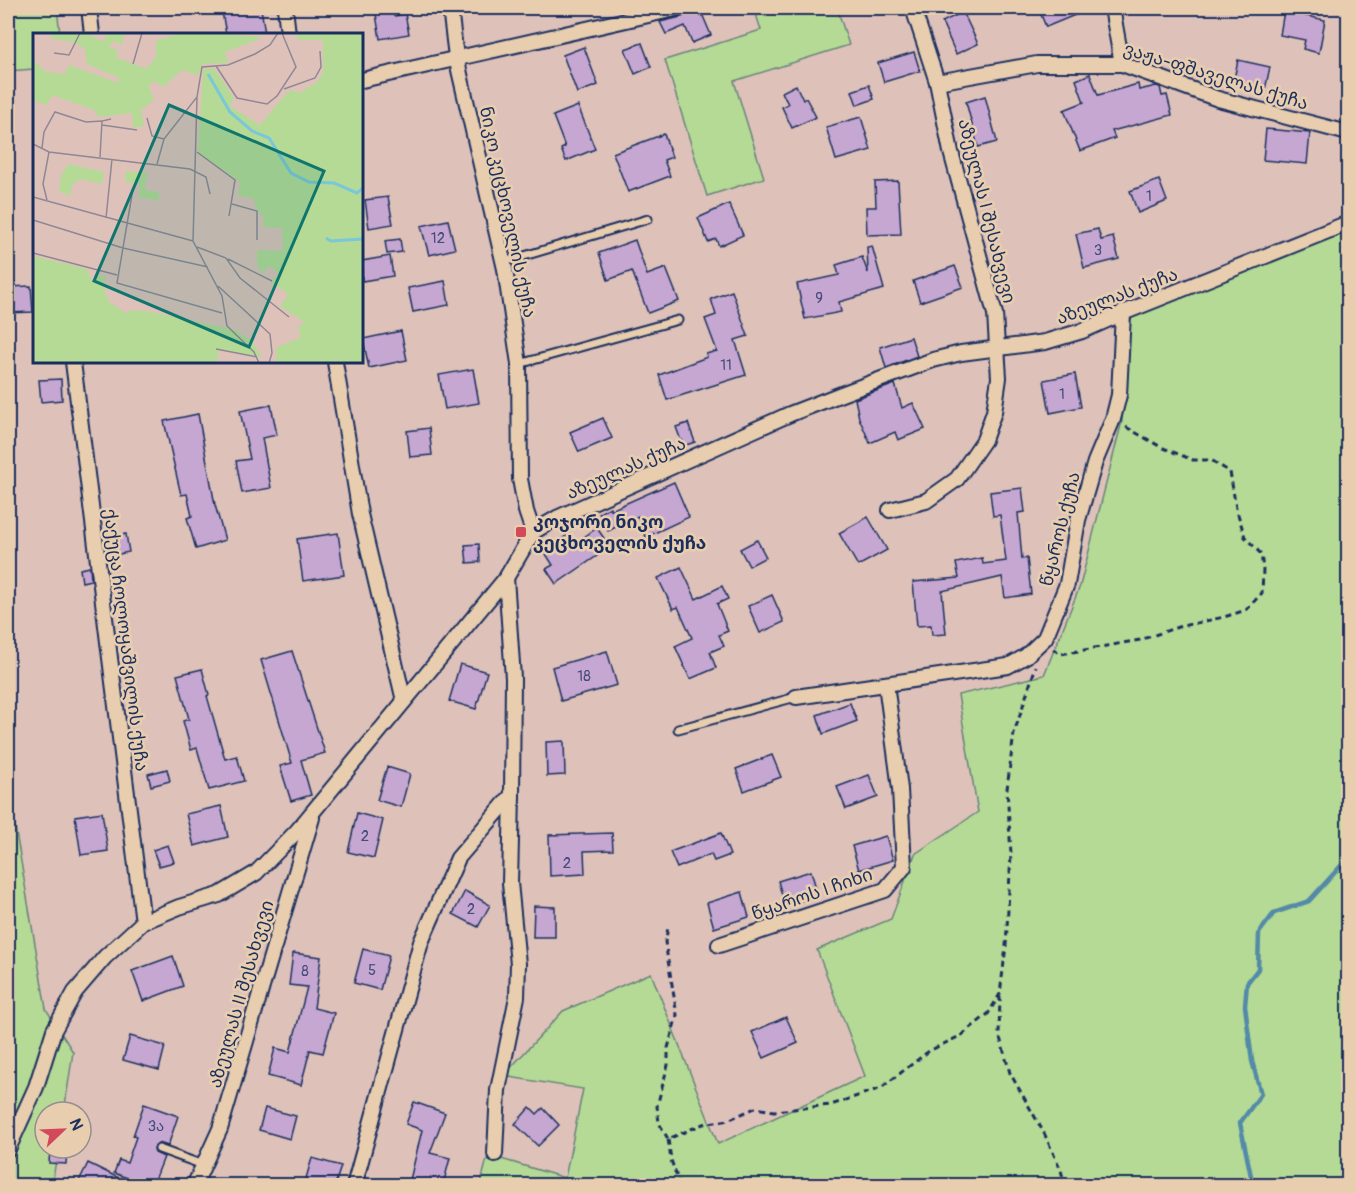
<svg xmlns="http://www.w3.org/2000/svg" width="1356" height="1193" viewBox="0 0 1356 1193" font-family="Pangolin,'Noto Sans Georgian',sans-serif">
<rect width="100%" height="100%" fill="#dec2ba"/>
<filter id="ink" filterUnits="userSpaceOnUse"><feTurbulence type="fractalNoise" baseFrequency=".0167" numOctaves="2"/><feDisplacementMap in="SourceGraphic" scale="12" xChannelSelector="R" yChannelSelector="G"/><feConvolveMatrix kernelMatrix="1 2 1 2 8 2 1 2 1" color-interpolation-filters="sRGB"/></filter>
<g filter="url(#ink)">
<g fill="#b4da95" stroke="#68847a" stroke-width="1.5">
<path d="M8,8H57L60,34H34V69L8,71Z"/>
<path d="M754,8H837L849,45L734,81L764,178L707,196L665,60L761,30Z"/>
<path d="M1348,231V1185L480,1186L488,1155L565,1178L583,1089L503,1076L563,1011L651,973L718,1144L865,1076L817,950L891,919L915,854L978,812L958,695L1044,675L1080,586L1122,421L1131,318Z"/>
<path d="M8,785L46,1009L73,1052L64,1112H45V1148H58L52,1185H8Z"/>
</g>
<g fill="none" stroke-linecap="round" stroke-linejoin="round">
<path stroke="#538aa7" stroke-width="4.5" d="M1253,1186L1240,1123L1261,1094L1252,1061L1245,1006L1247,983L1258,969L1259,933L1274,913L1309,901L1348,858"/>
</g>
<g fill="#c6a7d2" stroke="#1b2f5e" stroke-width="1.5">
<path d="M253,8H261L265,34H226L222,12Z"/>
<path d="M375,8H393L394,16L405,14L409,34L380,39Z"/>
<path d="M1042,8H1092L1046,27L1040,12L1043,11Z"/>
<path d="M700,9L711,35L692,43L685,26L666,34L660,22L681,17Z"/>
<path d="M1284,11L1325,20L1319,53L1303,49L1305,40L1280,35Z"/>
<path d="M963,12L978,44L956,54L942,22Z"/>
<path d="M642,43L651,67L635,74L625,49Z"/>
<path d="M584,47L598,85L577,93L563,55Z"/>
<path d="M914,52L920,71L884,82L878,63Z"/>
<path d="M1238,60L1270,67L1265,90L1233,84Z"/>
<path d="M1090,74L1098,95L1138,84L1139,90L1156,86L1160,87L1162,96L1167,95L1172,115L1112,131L1115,138L1080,151L1064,110L1084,102L1076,80Z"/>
<path d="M796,85L803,100L806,98L816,117L792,128L782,107L788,104L782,92Z"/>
<path d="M869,85L874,99L857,105L852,91Z"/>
<path d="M985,96L997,142L978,147L966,102Z"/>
<path d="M578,106L595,149L566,161L561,149L565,147L553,116Z"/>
<path d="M861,117L871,150L836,160L826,127Z"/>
<path d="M1266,129L1310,133L1307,164L1263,160Z"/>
<path d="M664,134L672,157L664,160L670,176L628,192L613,153Z"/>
<path d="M1159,180L1167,201L1138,213L1130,191Z"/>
<path d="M898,181L901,234L867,235L866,207H876L875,182Z"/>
<path d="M388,197L393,224L369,228L365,200Z"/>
<path d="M729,204L743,235L719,246L716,239L708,242L698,218Z"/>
<path d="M448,220L455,249L429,255L421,226Z"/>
<path d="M1098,229L1101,240L1113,237L1119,259L1084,268L1076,234Z"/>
<path d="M400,239L402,252L387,254L385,241Z"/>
<path d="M635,240L647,275L666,268L679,301L648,313L632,271L608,280L599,253Z"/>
<path d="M872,246L884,289L839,302L841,312L805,319L797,284L839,275L836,265L862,257L868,273L867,247Z"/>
<path d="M390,256L393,276L362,281V261Z"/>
<path d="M955,266L963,287L920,302L913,281Z"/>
<path d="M445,281L449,305L413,312L408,288Z"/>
<path d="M31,286L33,312L8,313V287Z"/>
<path d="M732,291L748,336L735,340L746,375L667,400L659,375L707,357L706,354L717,351L705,319L716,315L711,299Z"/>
<path d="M401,331L407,360L369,368L363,339Z"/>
<path d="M911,337L917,356L886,368L880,347Z"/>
<path d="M473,369L479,403L445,409L439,375Z"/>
<path d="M1075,374L1081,407L1050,413L1044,380Z"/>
<path d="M61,379L62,400L41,402L39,380Z"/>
<path d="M895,384L902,408L913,403L925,429L898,440L895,432L870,443L859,418L855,399Z"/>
<path d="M271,405L277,435L262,438L271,488L242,493L236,461L250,459L240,411Z"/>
<path d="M198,414L215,505L225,540L196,549L187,518L192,516L187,494L181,495L164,421Z"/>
<path d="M603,418L612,438L579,452L570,432Z"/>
<path d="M688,423L695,442L683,446L676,427Z"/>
<path d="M429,428L432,455L410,457L407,431Z"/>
<path d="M674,482L689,517L646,537L638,516L608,531L599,513L610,507L611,510Z"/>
<path d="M1022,488L1025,512L1018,513L1022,559L1027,558L1031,594L1005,598L1002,577L942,591L946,634L932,635L931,625L917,626L913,582L959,578L956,563L982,558L983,564L1006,561L1000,515L993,516L990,492Z"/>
<path d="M868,517L887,550L858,566L839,533Z"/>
<path d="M597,528L610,547L556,584L546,569L553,565L544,551L569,534L575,543Z"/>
<path d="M338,533L344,575L303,581L297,539Z"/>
<path d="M126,534L129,552L114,555L110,537Z"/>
<path d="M757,540L766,557L749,566L740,549Z"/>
<path d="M479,544L480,562L467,563L465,545Z"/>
<path d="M90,567L91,580L82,582L80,569Z"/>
<path d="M681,567L696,599L722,586L728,599L717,604L728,631L719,635L724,646L710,652L716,668L690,679L675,646L692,638L678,607L673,609L658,578Z"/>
<path d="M772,595L784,622L760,633L748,606Z"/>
<path d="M292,651L325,753L301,760L311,795L291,801L280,766L292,763L261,660Z"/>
<path d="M607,651L617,685L561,701L552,667Z"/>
<path d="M460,664L487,672L476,709L449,701Z"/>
<path d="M202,669L209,695L207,696L225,759L237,756L244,781L209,790L197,748L191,750L183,721L189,719L177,675Z"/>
<path d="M850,703L857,721L823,734L817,715Z"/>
<path d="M564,741L565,775L547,776L546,742Z"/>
<path d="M772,755L781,777L744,791L736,769Z"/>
<path d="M387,767L410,774L401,807L377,800Z"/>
<path d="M167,769L170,781L151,786L148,774Z"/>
<path d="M869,775L878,797L846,809L837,787Z"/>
<path d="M221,806L228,837L194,846L186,814Z"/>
<path d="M102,812L108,851L81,855L75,816Z"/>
<path d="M357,813L383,820L374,858L348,852Z"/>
<path d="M612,833L613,850L584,851L585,874L550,876L549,835Z"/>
<path d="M721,833L730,855L714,861L711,854L677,868L670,852Z"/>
<path d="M886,836L893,860L859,870L852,846Z"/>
<path d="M168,845L174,862L159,866L153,850Z"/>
<path d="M811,871L818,895L785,906L778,881Z"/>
<path d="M465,891L490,905L478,927L453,914Z"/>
<path d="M742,892L749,917L714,928L707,903Z"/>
<path d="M534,906L555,907V937H533Z"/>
<path d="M363,949L389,956L380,990L354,983Z"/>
<path d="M293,953L321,957L314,1008L334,1013L323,1053L310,1050L301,1085L268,1076L275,1048L290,1052L307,987L289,985Z"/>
<path d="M173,956L183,986L143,1001L132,971Z"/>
<path d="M786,1017L798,1043L764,1058L752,1032Z"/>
<path d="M130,1036L165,1046L159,1070L123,1060Z"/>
<path d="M414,1102L445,1113L430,1153L450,1158L443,1185H434L410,1180L422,1130L406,1124Z"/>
<path d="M144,1104L178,1116L168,1146L159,1143L154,1148L155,1153L164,1157L153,1185H146L114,1173L119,1160L127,1163L136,1137L133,1136Z"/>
<path d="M530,1107L537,1114L543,1108L559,1125L538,1146L515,1124Z"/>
<path d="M265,1108L296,1116L290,1139L259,1130Z"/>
<path d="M50,1148H67L66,1164L49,1163Z"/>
<path d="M312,1158L341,1166L335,1185H304Z"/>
<path d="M88,1163L133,1185H77Z"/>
</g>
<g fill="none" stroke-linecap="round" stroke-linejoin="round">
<g stroke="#1b2f5e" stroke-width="11">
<g id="service">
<path d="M504,262L648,219"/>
<path d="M519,364L678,320"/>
<path d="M678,729L796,697"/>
<path d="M159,1149L203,1165"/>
</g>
</g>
<g stroke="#1b2f5e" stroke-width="18">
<g id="minor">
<path d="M89,8L92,34"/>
<path d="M285,8L288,34"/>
<path d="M450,8L456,57L505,269L519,364L520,479L526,511L533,532"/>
<path d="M1112,8L1122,64"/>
<path d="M362,80L679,8"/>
<path d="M937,82L1037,64H1122L1218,99L1348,133"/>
<path d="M73,362L143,922"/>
<path d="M335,362L360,514L404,701"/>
<path d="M890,510L926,501L957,479L984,440L994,412L999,378L995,314L951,152L937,82L913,8"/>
<path d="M796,697L1008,666L1026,656L1045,638L1067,584L1078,520L1095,462L1113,419L1119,395L1123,313"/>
<path d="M719,945L885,890L904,867L900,789L886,684"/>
<path d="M8,1149L36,1087L54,1030L75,992L105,957L143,922L179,907L219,895L256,873L297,831L506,578L533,532L557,518L790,414L844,393L933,360L961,353L1045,342L1082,331L1123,313L1348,223"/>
<path d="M495,1154L498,1090L517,997L518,964L510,883L512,795"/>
<path d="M194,1186L220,1129L312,818"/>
<path d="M354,1186L421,942L458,858L512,795L513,678L506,578"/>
</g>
</g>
<g stroke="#1b2f5e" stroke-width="3" stroke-dasharray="6 4.5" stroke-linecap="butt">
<path d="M1053,649L1061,654L1140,640L1178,627L1224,617L1246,610L1262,593L1263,569L1261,554L1245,537L1236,508L1230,472L1211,460H1193L1161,447L1126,427"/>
<path d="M1000,996L999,1034L1010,1073L1044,1133L1061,1170L1065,1186"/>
<path d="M668,1139L659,1123L657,1106L668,1065V1048L677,1015L665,942L668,928"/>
<path d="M680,1186L671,1160L668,1139L703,1124L728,1120L755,1108L774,1111L831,1105L881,1088L929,1051L962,1035L988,1014L1000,994L1006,946L1011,854L1007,789L1014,733L1036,666"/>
</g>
<use href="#service" stroke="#e8ceaf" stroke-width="7"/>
<use href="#minor" stroke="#e8ceaf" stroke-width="14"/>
</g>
</g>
<rect fill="#d1495b" stroke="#e8ceaf" stroke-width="2" x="515" y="526" width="12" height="12" rx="3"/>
<g text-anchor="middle" stroke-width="5" stroke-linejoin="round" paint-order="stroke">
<g font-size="15" fill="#464d7b">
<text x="1149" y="201">1</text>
<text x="438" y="243">12</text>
<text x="1098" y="255">3</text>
<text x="819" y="303">9</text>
<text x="726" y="370">11</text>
<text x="1062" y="399">1</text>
<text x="584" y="681">18</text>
<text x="365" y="841">2</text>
<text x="567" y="868">2</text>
<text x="471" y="914">2</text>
<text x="372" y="975">5</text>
<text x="305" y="976">8</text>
<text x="156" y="1131">3ა</text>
</g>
<g font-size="18" fill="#1b2f5e" stroke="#e8ceaf">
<text transform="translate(1216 76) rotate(17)" y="6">ვაჟა-ფშაველას ქუჩა</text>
<text transform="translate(987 211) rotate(76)" y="6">აზეულას I შესახვევი</text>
<text transform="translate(508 212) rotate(78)" y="6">ნიკო კეცხოველის ქუჩა</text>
<text transform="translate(1117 296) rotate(-21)" y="6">აზეულას ქუჩა</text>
<text transform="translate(626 468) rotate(-24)" y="6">აზეულას ქუჩა</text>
<text transform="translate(1060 529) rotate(-76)" y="6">წყაროს ქუჩა</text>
<text transform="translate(126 640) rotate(83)" y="6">ქაქუცა ჩოლოყაშვილის ქუჩა</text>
<text transform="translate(812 894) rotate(-19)" y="6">წყაროს I ჩიხი</text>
<text transform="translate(241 994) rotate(-74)" y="6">აზეულას II შესახვევი</text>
</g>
<g font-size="18" font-weight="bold" fill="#1b2f5e" stroke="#e8ceaf" text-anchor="start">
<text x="533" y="528">კოჯორი ნიკო<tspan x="533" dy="21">კეცხოველის ქუჩა</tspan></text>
</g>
</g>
<g transform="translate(33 33)">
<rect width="330" height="330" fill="#dec2ba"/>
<path d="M16,0H54L70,9L75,0H92L88,12L80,8L76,14L85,17L83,24L113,36L123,24V8L147,0L226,3L224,7L192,19L195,30L170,31L165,42L149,37L130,54L121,48L116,54L121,67L108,77L111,93L100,95L99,80L66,84L61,77L19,62L14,72L0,67V27L13,39L32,41L36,32L86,50V45L54,31L52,16L40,9L19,6ZM263,0H330V330H243V315L268,304L265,295L271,289L247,273L255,261L238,249L246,240L235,233L229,242L224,231V217L250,218L249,195L230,194V183L223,176L221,166L205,162L207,149L165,119L170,36L181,35L201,65L197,73L227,92L254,60L259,57L266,60L283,50L290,40V7H265ZM35,131L71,139L69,151L47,146L39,152L37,163L26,158L28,143ZM93,138L114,140L112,157L126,159V167L106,165L107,151L92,149ZM0,223L54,236L60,250L63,241L73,244L70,252L76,269L95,281L97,277L113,278L202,297L219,308L229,324L186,316L184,330H0Z" fill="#b4da95"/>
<path fill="none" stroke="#79c7d8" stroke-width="3" d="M175,41L197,79L219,98L236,105L258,140L276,149L301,150L324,160L330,155M293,205L298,208L330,206"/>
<path fill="none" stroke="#908795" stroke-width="1.5" d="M21,20L36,22L47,0M100,31L109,0M183,33L204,65L234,71L244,63L263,34L249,0M251,56L282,45L288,34L287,18M164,64L160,208L189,263L194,293L221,319L226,330M114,85L119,103L131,106M69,92L104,97M0,111L16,119L157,136L173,144L177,161M9,115L11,99L22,79L53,89L69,88M164,119L202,147L196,183M67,124L69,88L78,86M124,131L131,106L164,64L169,34L195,32L222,21L237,12L245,0M100,156L84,250L189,280M0,164L160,208M14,167L10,151L16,119M199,171L224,178V207M73,185L79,126M0,187L90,215L175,234M164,214L193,225L207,245L256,284M0,220L84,242M195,226L239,248M185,253L237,301L239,320L236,330M183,316L224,324"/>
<path fill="#0f766e" fill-opacity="0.15" stroke="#0f766e" stroke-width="3" d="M136,72L291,138L216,314L61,248Z"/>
<rect width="330" height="330" fill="none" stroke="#1b2f5e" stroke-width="3"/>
</g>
<rect width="1356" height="1193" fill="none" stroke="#e8ceaf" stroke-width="30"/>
<rect x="15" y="15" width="1326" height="1163" fill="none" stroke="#1b2f5e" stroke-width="2" filter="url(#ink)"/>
<g transform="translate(63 1130) rotate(67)"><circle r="28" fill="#e8ceaf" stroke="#968e8f" stroke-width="1.5"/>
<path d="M0-4.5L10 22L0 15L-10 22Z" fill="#d1495b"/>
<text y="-9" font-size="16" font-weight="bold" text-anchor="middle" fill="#1b2f5e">N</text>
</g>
</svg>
